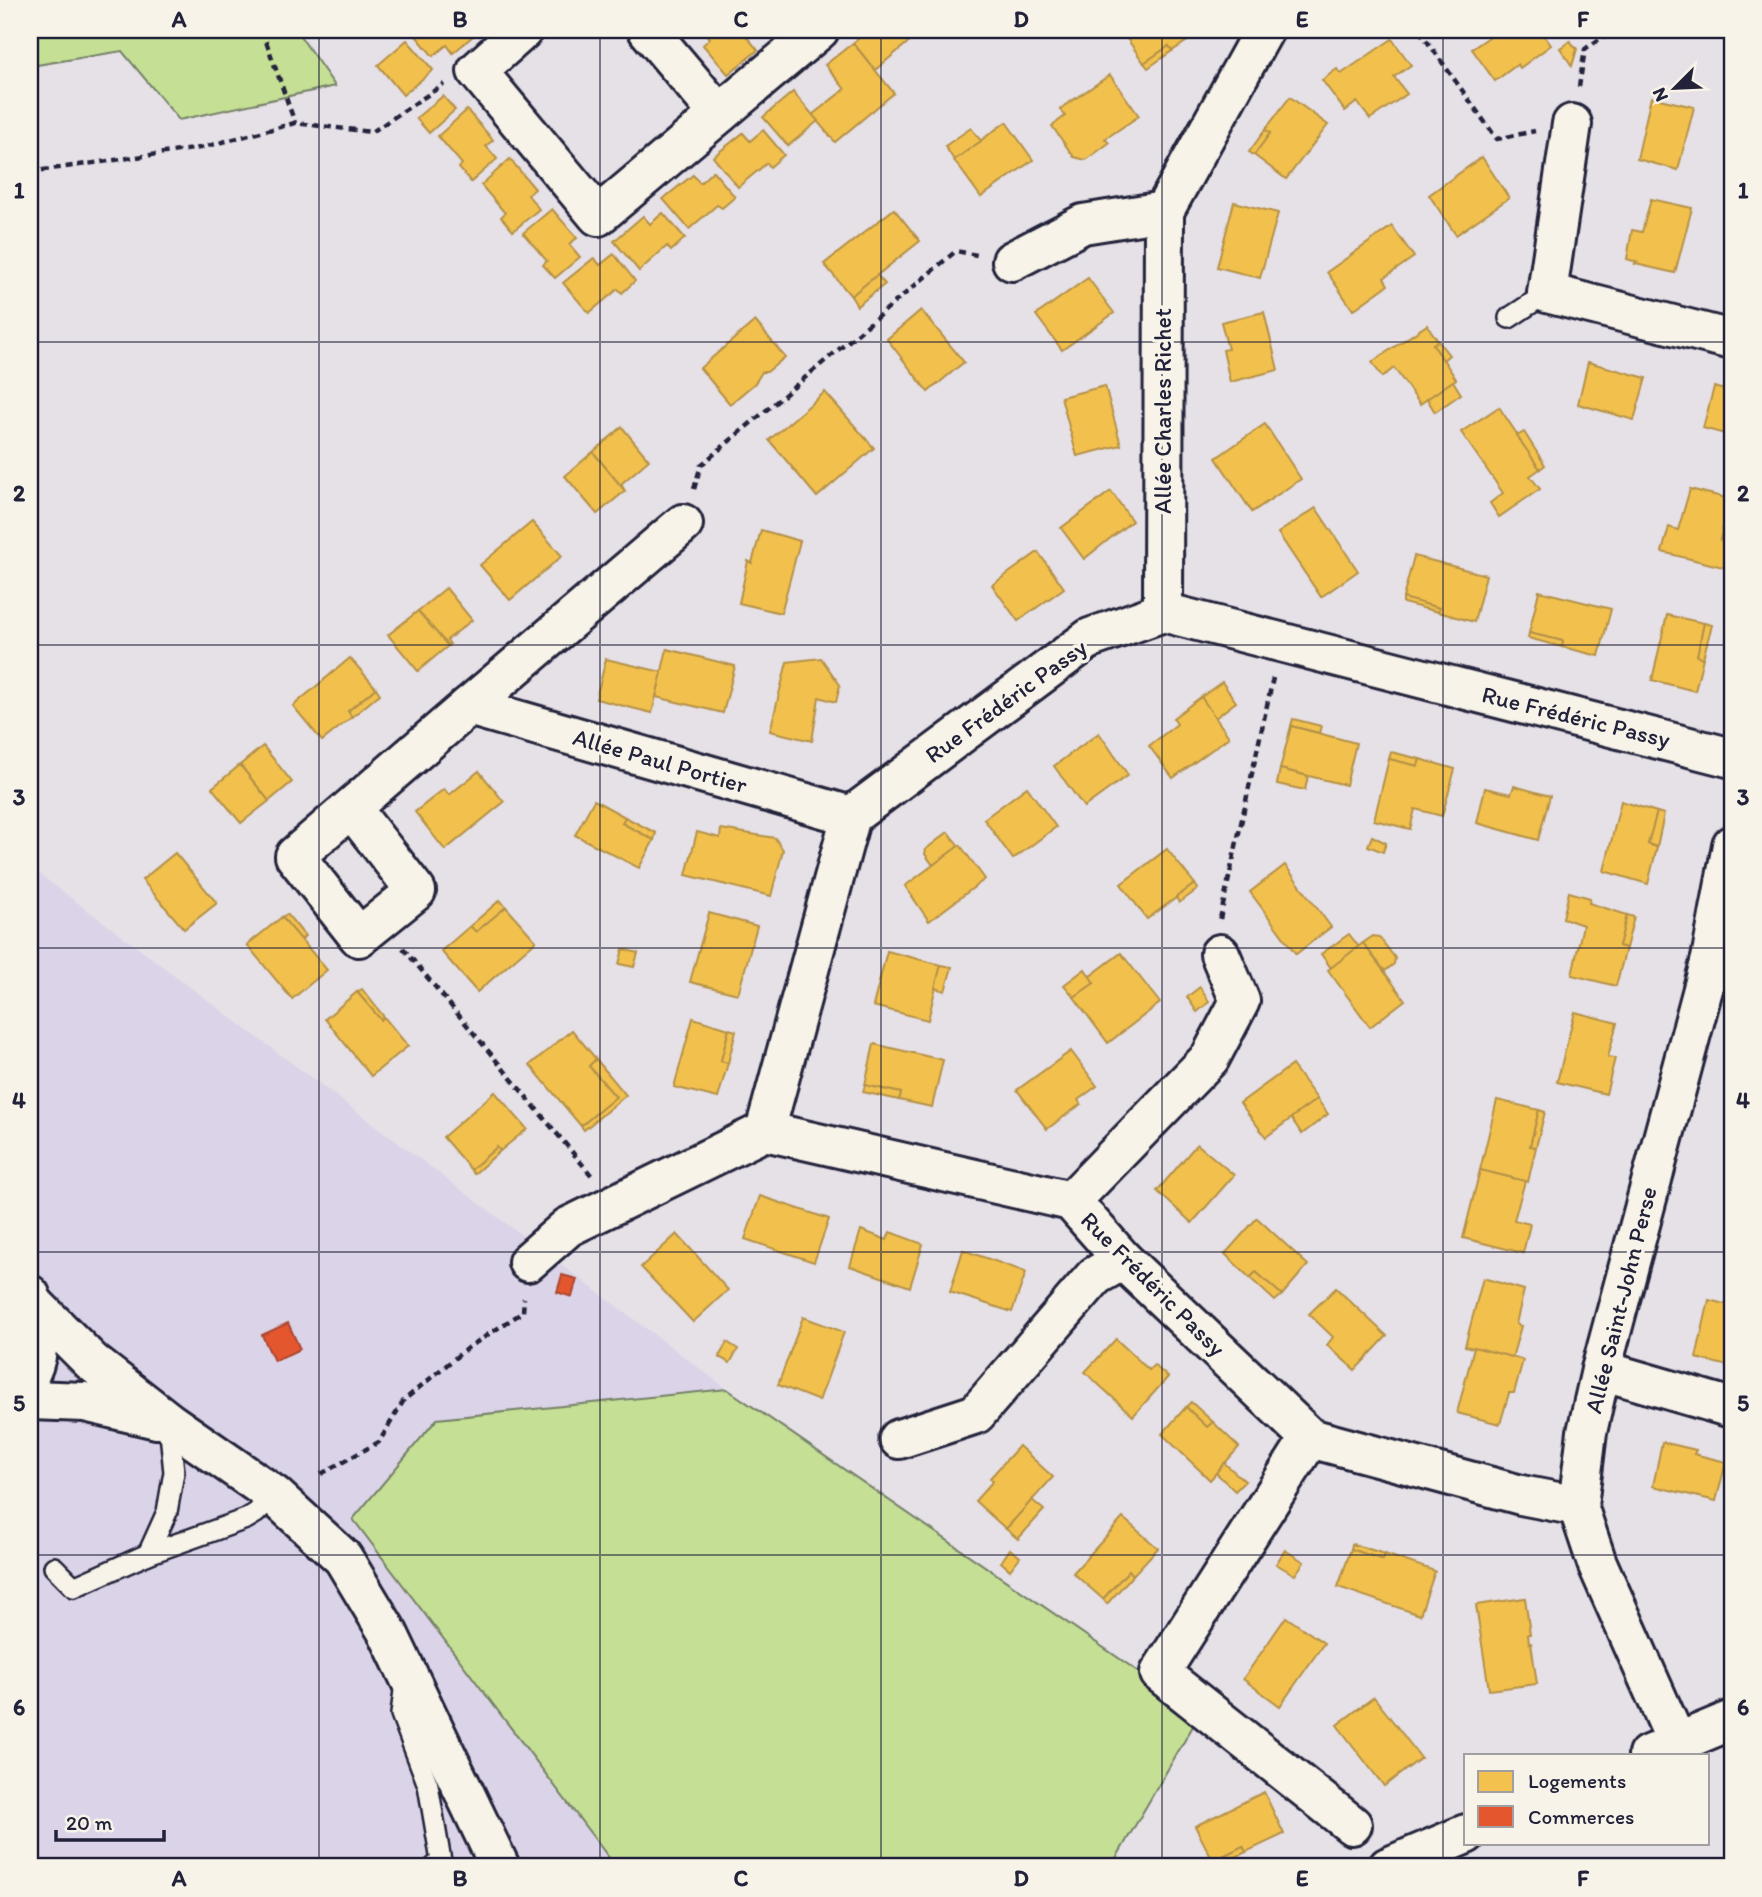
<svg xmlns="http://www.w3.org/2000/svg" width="1762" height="1897" viewBox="0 0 1762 1897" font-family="Itim,sans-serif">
<rect width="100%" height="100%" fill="#e6e0e7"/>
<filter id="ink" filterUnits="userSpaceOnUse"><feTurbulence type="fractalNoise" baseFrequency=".0143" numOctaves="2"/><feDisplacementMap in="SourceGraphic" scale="14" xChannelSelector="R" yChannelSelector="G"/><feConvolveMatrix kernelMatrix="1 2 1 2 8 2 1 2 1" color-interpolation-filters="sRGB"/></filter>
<g filter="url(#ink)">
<path fill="#dbd3e7" d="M30,864L43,877L727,1389L438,1419L353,1519L616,1867H30Z"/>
<g fill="#c5df95" stroke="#748068" stroke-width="2">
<path d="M30,30H296L335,86L179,120L122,51L37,65L30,78Z"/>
<path d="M727,1389L1200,1714L1111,1867H616L353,1519L437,1419Z"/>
</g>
<g fill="#f2c14e" stroke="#b49148" stroke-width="2">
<path d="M411,30H480L453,53L447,45L433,56Z"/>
<path d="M703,30H741L758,50L728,74L703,45L710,38Z"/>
<path d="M868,30H923L875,70L853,43Z"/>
<path d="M1121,30H1204L1172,51L1169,46L1144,63Z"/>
<path d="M1499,30H1540L1551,45L1520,68L1518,64L1495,81L1472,49Z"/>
<path d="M1392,39L1411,65L1394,77L1407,94L1370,119L1357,102L1345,111L1322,80L1337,69L1341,74Z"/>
<path d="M407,40L433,70L403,95L378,65Z"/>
<path d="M1570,41L1577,49L1572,66L1560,48Z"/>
<path d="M853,43L894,93L835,142L812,115L845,89L825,65Z"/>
<path d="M1169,46L1172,51L1148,68L1144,63Z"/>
<path d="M1110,75L1139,116L1105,139L1109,143L1086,160L1074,157L1052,126L1065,116L1060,109Z"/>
<path d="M793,92L818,121L788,146L763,117Z"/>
<path d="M443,96L455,110L429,133L416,118Z"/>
<path d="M1290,97L1328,125L1286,179L1254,155L1270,133L1265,130Z"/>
<path d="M1651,97L1694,107L1678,170L1637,159Z"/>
<path d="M467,110L493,140L486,146L497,159L471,182L459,168L462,164L438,136Z"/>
<path d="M1006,122L1033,160L981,197L954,160Z"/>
<path d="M971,128L981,141L954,160L945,146Z"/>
<path d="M763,130L784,155L770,167L767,163L738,187L713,157L743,133L750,141Z"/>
<path d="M1265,130L1270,133L1254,155L1249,152Z"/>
<path d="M1482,157L1509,198L1456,235L1429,195Z"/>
<path d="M510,159L535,189L528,195L539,209L513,231L501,217L505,213L481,185Z"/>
<path d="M713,171L735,197L722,208L717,205L689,229L663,199L693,175L700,183Z"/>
<path d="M1651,199L1692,208L1675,273L1635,264L1637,262L1627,259L1632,230L1642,232Z"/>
<path d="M1234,202L1278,213L1260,278L1217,267Z"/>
<path d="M552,209L577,238L569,244L580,257L555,278L543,265L547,261L523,233Z"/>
<path d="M894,209L920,241L851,296L824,264Z"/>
<path d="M663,213L685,238L671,251L667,246L639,271L614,241L643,216L650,224Z"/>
<path d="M1392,226L1414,257L1384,278L1388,285L1353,310L1327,272Z"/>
<path d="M614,254L635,281L622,293L618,289L589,313L563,283L594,258L600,265Z"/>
<path d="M877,275L885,284L857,306L851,296Z"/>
<path d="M1088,278L1114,313L1062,350L1036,315Z"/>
<path d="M921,310L964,362L928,392L887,339Z"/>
<path d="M1264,312L1278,370L1230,382L1223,350L1228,349L1221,322Z"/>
<path d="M755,321L785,357L767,372H762L755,383L730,404L700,368Z"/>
<path d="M1427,325L1438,341L1433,344L1456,379L1420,404L1394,368L1382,377L1372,362Z"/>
<path d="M1438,341L1449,355L1443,360L1433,344Z"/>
<path d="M1588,362L1646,378L1634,420L1578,404Z"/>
<path d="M1453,381L1461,394L1435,412L1427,399Z"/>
<path d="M1105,386L1121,445L1077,456L1061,397Z"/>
<path d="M1714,387L1732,392V436L1703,428Z"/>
<path d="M825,392L874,448L817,497L769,440Z"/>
<path d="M1499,407L1540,469L1530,476L1540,489L1499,517L1490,503L1503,493L1461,432Z"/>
<path d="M1265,424L1301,479L1252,512L1216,458Z"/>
<path d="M622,427L649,460L621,484L625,491L593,452Z"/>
<path d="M1524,432L1545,465L1540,469L1517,436Z"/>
<path d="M593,452L625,491L597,514L565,476Z"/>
<path d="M1690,489L1730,499L1720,540L1732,543L1731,569L1662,552L1669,527L1678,530Z"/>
<path d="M1111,491L1132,521L1084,559L1061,528Z"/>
<path d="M1730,499H1732L1731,543L1720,540Z"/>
<path d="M1316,508L1358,571L1321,597L1278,533Z"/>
<path d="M532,522L562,556L510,600L480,565Z"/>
<path d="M761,530L800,541L781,613L739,603L748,561L752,563Z"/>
<path d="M1038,552L1064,588L1018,621L992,585Z"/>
<path d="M1414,556L1486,575L1474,622L1438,612L1439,608L1403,598Z"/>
<path d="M446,588L472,620L447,640L450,644L448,646L418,611Z"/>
<path d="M1539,591L1611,609L1599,656L1562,647L1563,641L1529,633Z"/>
<path d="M1403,598L1439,608L1438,612L1403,603Z"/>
<path d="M418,611L448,646L418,671L388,635Z"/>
<path d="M1667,615L1704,623L1697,656L1703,658L1695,691L1652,680Z"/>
<path d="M1704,623L1712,625L1703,658L1697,656Z"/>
<path d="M1529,633L1563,641L1562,647L1528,638Z"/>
<path d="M667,649L735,666L723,713L656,697Z"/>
<path d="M350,658L376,688L348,711L352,717L322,741L293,706Z"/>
<path d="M821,658L840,685L836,702L819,697L812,741L770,731L787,662Z"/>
<path d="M606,659L662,672L652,713L596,699Z"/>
<path d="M1222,682L1236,702L1215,718L1201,697Z"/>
<path d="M376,688L380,694L352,717L348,711Z"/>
<path d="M1201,697L1229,737L1173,778L1149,746L1177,724L1173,718Z"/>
<path d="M1293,719L1321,726L1319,733L1291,726Z"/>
<path d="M1291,726L1356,743L1346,785L1280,769Z"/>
<path d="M1099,733L1128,775L1084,807L1054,766Z"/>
<path d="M263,746L292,782L269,801L240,765Z"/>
<path d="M1391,752L1420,759L1418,766L1389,759Z"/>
<path d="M1389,759L1418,766L1420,759L1455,769L1442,816L1415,809L1410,829L1374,820Z"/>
<path d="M240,765L269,801L241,823L212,788Z"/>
<path d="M1280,769L1308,776L1305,790L1277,784Z"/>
<path d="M479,771L504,802L445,850L415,812L444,789L449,795Z"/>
<path d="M1514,786L1550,796L1538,840L1477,823L1485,788L1511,794Z"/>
<path d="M1027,787L1056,827L1013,859L984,819Z"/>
<path d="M594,800L625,817L622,823L654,840L639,868L575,835Z"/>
<path d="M1621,801L1657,812L1648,844L1657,847L1648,884L1604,871Z"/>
<path d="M1657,812L1664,814L1657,847L1648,844Z"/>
<path d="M625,817L656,833L654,840L622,823Z"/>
<path d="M721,829L775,838L783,850L771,896L686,875L697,832L720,838Z"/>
<path d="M948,832L959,846L933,865L925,854L926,849Z"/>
<path d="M1372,836L1386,843L1383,852L1368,846Z"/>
<path d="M960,845L985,879L929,921L905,886Z"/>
<path d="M1167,849L1195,884L1147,919L1121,884Z"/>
<path d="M175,853L217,903L184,929L142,880Z"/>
<path d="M1285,865L1331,927L1296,954L1250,892Z"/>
<path d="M1195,884L1198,889L1179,903L1176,897Z"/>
<path d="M1569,892L1590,898L1589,903L1627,915L1619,946L1626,948L1616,986L1572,975L1583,925L1563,918Z"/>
<path d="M500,900L506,907L476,932L470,926Z"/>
<path d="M506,907L536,941L477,992L441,951L470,926L476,932Z"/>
<path d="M709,913L757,926L738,994L690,982Z"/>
<path d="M287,914L305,936L301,940L282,917Z"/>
<path d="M1627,915L1634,917L1626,948L1619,946Z"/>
<path d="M282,917L327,970L292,999L247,945Z"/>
<path d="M1349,934L1359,947L1331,968L1321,954Z"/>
<path d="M1373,936L1379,937L1395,958L1394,964L1385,971L1363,943Z"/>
<path d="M1363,943L1405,1000L1370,1027L1328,970Z"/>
<path d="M623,949L638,953L634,967L619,964Z"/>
<path d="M887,951L941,965L928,1020L873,1006Z"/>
<path d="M1121,953L1160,1003L1108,1043L1074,997L1094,983L1089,977Z"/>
<path d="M941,965L952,967L945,991L935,988Z"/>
<path d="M1085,969L1094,983L1074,997L1064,985Z"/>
<path d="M1200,987L1209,1002L1197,1012L1187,997Z"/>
<path d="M362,989L384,1017L381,1020L357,992Z"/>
<path d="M357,992L381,1020L384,1017L408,1046L371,1076L325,1019Z"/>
<path d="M1575,1012L1617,1023L1608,1057L1615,1058L1606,1094L1557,1082Z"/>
<path d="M693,1018L729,1029L721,1061L728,1063L718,1098L674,1087Z"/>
<path d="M729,1029L736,1031L728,1063L721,1061Z"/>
<path d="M572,1030L596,1059L589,1066L616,1097L581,1126L530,1065Z"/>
<path d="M874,1044L943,1060L932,1107L899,1100L901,1093L865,1085Z"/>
<path d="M1071,1051L1097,1086L1078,1100L1081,1104L1047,1129L1017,1090Z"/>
<path d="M596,1059L626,1095L584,1130L581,1126L616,1097L589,1066Z"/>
<path d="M1292,1065L1317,1099L1266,1137L1240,1103Z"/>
<path d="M865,1085L901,1093L899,1100L863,1092Z"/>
<path d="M495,1092L527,1129L500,1151L497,1147L471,1170L443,1137Z"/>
<path d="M1317,1099L1328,1114L1302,1134L1291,1118Z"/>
<path d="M1497,1100L1539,1110L1530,1146L1536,1147L1528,1182L1480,1170Z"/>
<path d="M1539,1110L1545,1112L1536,1147L1530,1146Z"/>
<path d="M1197,1144L1234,1175L1192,1223L1157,1191Z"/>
<path d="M497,1147L500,1151L474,1174L471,1170Z"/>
<path d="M1480,1170L1525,1181L1514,1220L1530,1224L1523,1253L1463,1238Z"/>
<path d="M760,1196L829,1219L814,1262L745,1239Z"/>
<path d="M1257,1218L1308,1265L1282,1295L1256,1272L1250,1278L1225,1254Z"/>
<path d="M861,1230L887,1240L890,1232L923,1244L910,1287L850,1266Z"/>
<path d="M677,1234L728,1290L693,1322L641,1267Z"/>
<path d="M963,1250L1026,1272L1012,1312L950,1292Z"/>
<path d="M1256,1272L1282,1295L1275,1301L1250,1278Z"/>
<path d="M1483,1278L1524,1290L1516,1324L1521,1326L1512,1358L1465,1346Z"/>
<path d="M1336,1288L1387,1336L1355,1370L1327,1345L1333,1337L1309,1314Z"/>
<path d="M1709,1300L1732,1306V1367L1696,1358Z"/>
<path d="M803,1317L844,1332L819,1401L778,1385Z"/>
<path d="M1116,1339L1149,1370L1154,1365L1168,1377L1133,1416L1085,1372Z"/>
<path d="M727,1342L738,1349L730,1363L719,1357Z"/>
<path d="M1474,1347L1523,1360L1514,1393H1509L1500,1424L1457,1413Z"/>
<path d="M1191,1402L1213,1422L1207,1427L1186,1407Z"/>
<path d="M1186,1407L1207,1427L1213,1422L1239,1447L1210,1480L1162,1434Z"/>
<path d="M1662,1442L1696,1450L1694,1454L1726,1462L1716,1501L1653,1486Z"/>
<path d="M1019,1446L1053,1477L1006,1529L975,1501L993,1481L990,1478Z"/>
<path d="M1224,1463L1245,1481L1235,1491L1216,1473Z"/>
<path d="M1032,1500L1044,1510L1018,1539L1006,1529Z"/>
<path d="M1123,1518L1158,1548L1133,1575L1129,1570L1103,1599L1073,1573Z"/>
<path d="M1352,1544L1385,1554L1383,1560L1351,1549Z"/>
<path d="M1010,1549L1020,1557L1010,1570L1001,1562Z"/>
<path d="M1351,1549L1383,1560L1385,1554L1435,1571L1420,1615L1338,1587Z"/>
<path d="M1285,1550L1304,1562L1295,1575L1276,1564Z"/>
<path d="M1129,1570L1133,1575L1107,1604L1103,1599Z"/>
<path d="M1525,1598L1530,1634H1528L1529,1643H1531L1537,1684L1489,1690L1476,1605Z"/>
<path d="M1286,1617L1324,1643L1280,1706L1243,1679Z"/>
<path d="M1374,1697L1421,1758L1384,1786L1337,1725Z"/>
<path d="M1264,1792L1284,1834L1246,1852L1243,1846L1213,1861L1195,1826Z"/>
<path d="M1243,1846L1246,1852L1215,1867L1213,1861Z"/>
</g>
<g fill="#e4572e" stroke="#aa4732" stroke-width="2">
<path d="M562,1275L577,1279L572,1297L557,1292Z"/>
<path d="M288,1323L300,1349L274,1361L262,1335Z"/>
</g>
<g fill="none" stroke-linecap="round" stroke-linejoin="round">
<g stroke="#22223b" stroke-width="24">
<g id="lane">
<path d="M1509,318L1547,293"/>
<path d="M148,1554L167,1512L174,1472L169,1423"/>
<path d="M54,1567L74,1587L148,1554L246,1519L256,1513L274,1495"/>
<path d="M405,1683L401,1714L428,1785L441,1861L434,1867"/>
</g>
</g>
<g stroke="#22223b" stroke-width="44">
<g id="street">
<path d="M523,30L477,71L598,216L819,30"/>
<path d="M648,30L719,114"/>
<path d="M1572,124L1547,293L1732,340"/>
<path d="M1012,261L1083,224L1164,211"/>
<path d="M683,524L469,706L851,816"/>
<path d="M1163,612L1164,211L1264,30"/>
<path d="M352,809L416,891L359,937L295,856L469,706"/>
<path d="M1071,1201L1210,1058L1240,1001L1220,954"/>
<path d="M528,1262L568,1227L765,1131"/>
<path d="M34,1304L92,1362L169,1422L274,1495L343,1558L388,1633L500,1867"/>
<path d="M1601,1370L1732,1408"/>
<path d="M30,1374C41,1351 41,1318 30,1295"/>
<path d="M30,1400L85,1402L157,1419"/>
<path d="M1310,1438L1160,1673L1352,1825"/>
<path d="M899,1439L976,1414L1095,1276L1123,1260"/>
<path d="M1578,1506L1521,1495L1310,1438L1123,1260L1071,1201L765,1131L851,816L1090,638L1163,612L1732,758"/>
<path d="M1677,1743L1597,1563L1578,1506L1587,1432L1601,1370L1711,959L1732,845"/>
<path d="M1648,1755L1732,1720"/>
<path d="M1388,1867L1466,1834"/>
</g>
</g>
<g stroke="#22223b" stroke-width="4.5" stroke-dasharray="7 5" stroke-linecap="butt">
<path d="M262,30L295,123"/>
<path d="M1419,30L1497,139L1535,131"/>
<path d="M1579,87L1585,49L1613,30"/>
<path d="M30,172L200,148L295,123L372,132L444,84"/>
<path d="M694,489L701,465L956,251L977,255"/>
<path d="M1220,919L1273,678"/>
<path d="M403,948L592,1176"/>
<path d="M321,1474L379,1442L404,1400L466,1349L523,1312L524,1298"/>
</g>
<use href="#lane" stroke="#f7f3e8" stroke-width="19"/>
<use href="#street" stroke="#f7f3e8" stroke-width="38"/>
</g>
</g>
<path fill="none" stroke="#22223b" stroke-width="2" stroke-opacity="0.55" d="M319,30V1867M600,30V1867M881,30V1867M1162,30V1867M1443,30V1867M30,342H1732M30,645H1732M30,948H1732M30,1252H1732M30,1555H1732"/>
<g text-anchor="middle" stroke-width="7" stroke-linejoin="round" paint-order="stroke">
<g font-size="24" fill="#22223b" stroke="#f7f3e8">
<text transform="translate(1163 411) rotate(-90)" y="8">Allée Charles Richet</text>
<text transform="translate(1006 701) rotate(-36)" y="8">Rue Frédéric Passy</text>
<text transform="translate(1576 717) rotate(14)" y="8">Rue Frédéric Passy</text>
<text transform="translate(660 761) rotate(16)" y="8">Allée Paul Portier</text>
<text transform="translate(1153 1284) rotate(45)" y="8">Rue Frédéric Passy</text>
<text transform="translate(1621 1300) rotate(-76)" y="8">Allée Saint-John Perse</text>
</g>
</g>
<rect width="1762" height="1897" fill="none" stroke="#f7f3e8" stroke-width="77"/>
<rect x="1464" y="1754" width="245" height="91" fill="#f7f3e8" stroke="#a29fa3" stroke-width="2"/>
<rect x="1478" y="1771" width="35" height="21" fill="#f2c14e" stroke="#a29fa3" stroke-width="2"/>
<text x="1528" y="1788" font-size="21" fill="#22223b">Logements</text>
<rect x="1478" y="1806" width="35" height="21" fill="#e4572e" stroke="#a29fa3" stroke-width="2"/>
<text x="1528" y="1824" font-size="21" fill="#22223b">Commerces</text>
<g transform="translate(1675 88) rotate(246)" stroke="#f7f3e8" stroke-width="5" paint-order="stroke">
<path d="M0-5L12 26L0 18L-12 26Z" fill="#22223b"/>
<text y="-10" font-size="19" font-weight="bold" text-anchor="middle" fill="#22223b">N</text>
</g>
<path d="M56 1830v10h108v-10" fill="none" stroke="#22223b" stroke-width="3.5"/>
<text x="66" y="1830" font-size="21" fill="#22223b" stroke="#f7f3e8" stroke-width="5" paint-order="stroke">20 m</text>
<rect x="38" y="38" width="1686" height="1820" fill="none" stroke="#22223b" stroke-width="2.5"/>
<g font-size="23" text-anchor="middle" font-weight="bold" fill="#22223b">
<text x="179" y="27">A</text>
<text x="460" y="27">B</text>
<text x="741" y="27">C</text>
<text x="1021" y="27">D</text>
<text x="1302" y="27">E</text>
<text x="1583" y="27">F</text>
<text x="19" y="198">1</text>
<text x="1743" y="198">1</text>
<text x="19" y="501">2</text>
<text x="1743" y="501">2</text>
<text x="19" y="805">3</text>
<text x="1743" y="805">3</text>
<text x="19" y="1108">4</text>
<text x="1743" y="1108">4</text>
<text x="19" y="1411">5</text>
<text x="1743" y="1411">5</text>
<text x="19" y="1715">6</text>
<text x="1743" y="1715">6</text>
<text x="179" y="1886">A</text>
<text x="460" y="1886">B</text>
<text x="741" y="1886">C</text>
<text x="1021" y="1886">D</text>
<text x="1302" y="1886">E</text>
<text x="1583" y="1886">F</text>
</g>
</svg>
